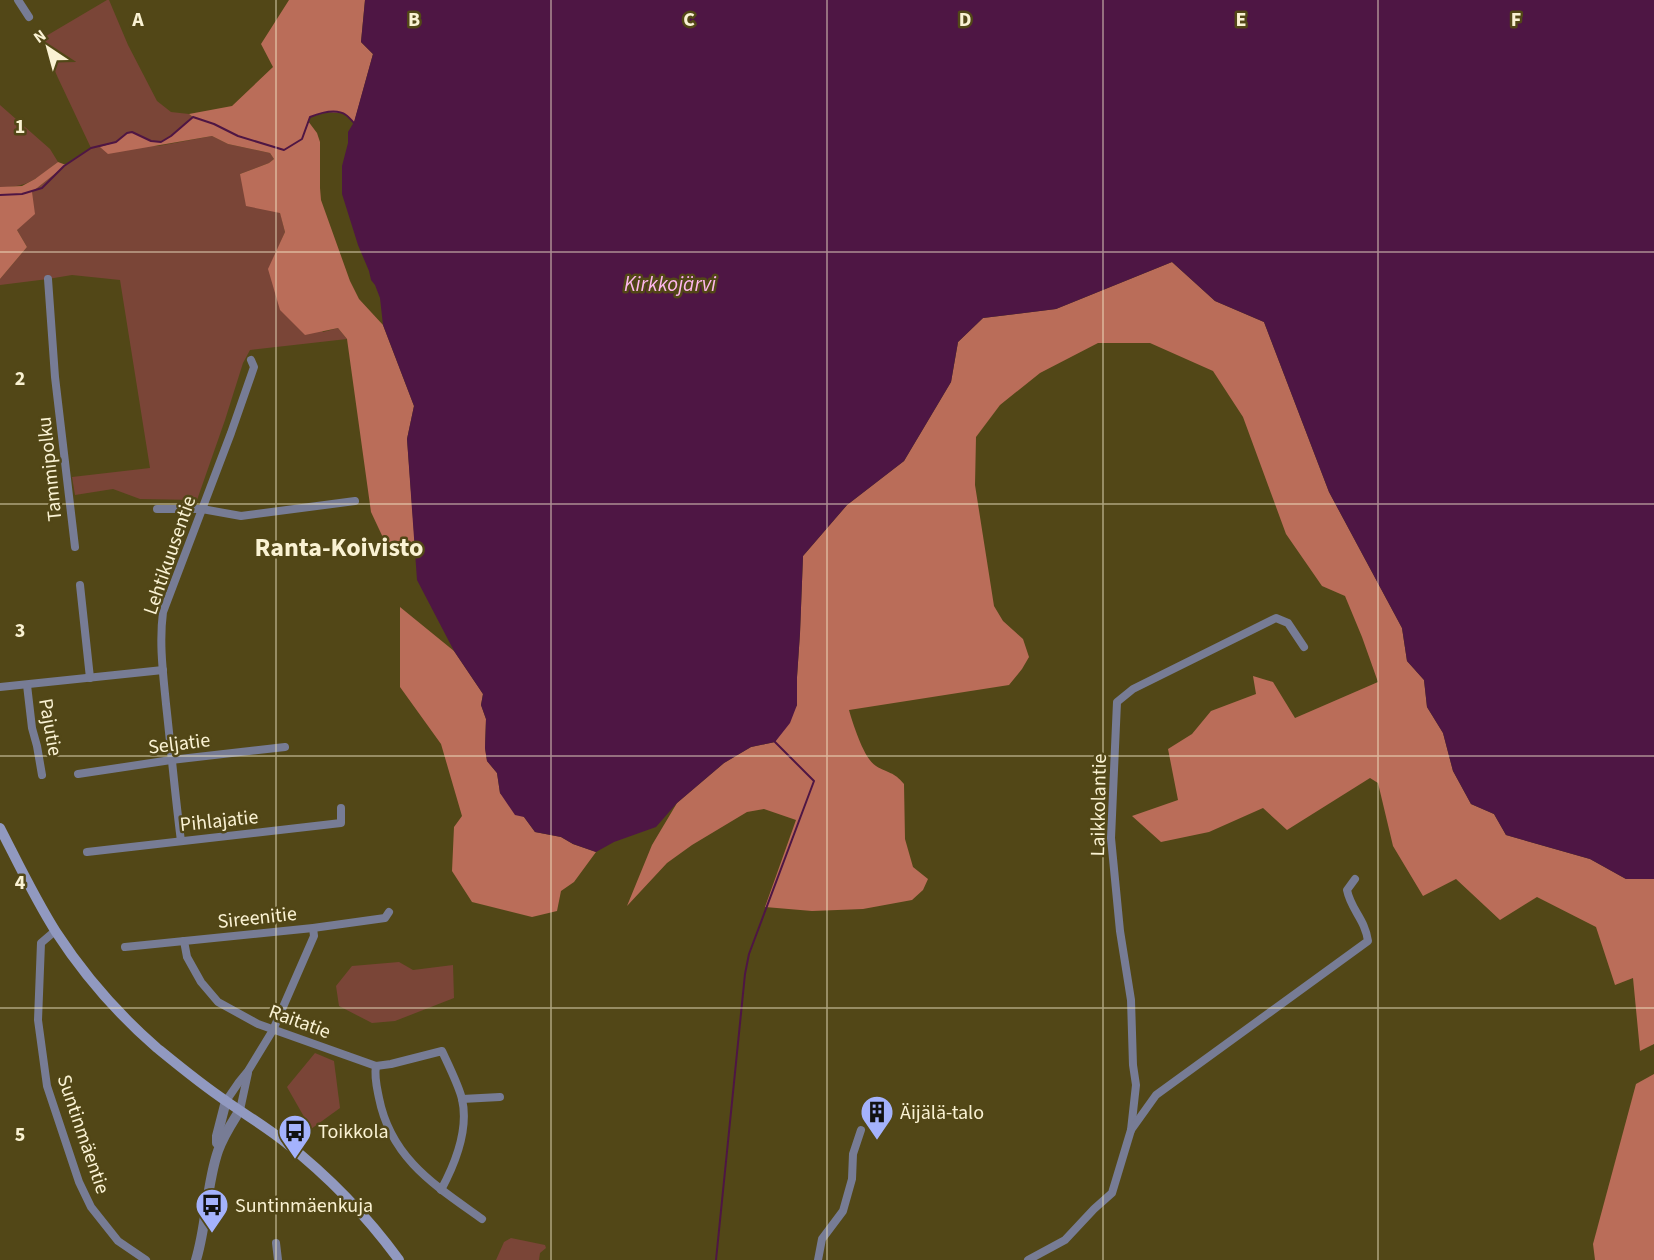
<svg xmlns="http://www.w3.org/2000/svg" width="1654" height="1260" viewBox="0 0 1654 1260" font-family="'Source Sans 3',sans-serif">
<rect width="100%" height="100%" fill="#524717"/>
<g fill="#7a4537">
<path d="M107,0H109L128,45L157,101L171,112L189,114L193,117L171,136L161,142L151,141L139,135L122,136L116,142L100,146H158L212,136L228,144L270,153L274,159L269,163L240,174L280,212L285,232L269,269L323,332L338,328L347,339L250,350L243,363L225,420L197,500L140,499L113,489L75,495L72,477L150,468L120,280L72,275L48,279L0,285V279L27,247L17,230L32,192L72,160L91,148L58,78L41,39Z"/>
<path d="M0,105L50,149L58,162C37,178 28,188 0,187Z"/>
<path d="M399,962L413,970L453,965L454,998L395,1021L372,1023L339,1006L336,986L352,966Z"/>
<path d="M315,1053L334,1061L340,1108L311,1129L287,1087Z"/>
<path d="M511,1238L545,1245L546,1248L540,1253L539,1260H496L504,1242Z"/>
</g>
<g fill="#ba6d59">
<path d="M289,0H365L361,42L373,54L354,123L346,115L342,113L327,112L310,117L308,121L317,133L320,142V188L321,200L350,281L359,299L383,325L414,406L407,439L416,558L400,554L386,544L371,512L347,339L338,328L305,335L280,310L268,269L285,232L280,213L246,206L240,174L269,163L274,159L270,153L228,144L212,136L108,154L100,147L116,142L127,133L132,132L151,141L161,142L171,136L193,117L189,114L232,106L273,67L261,44Z"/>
<path d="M58,162L66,165L32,192L35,214L17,230L27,247L0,279V187L22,186L35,179Z"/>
<path d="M1172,262L1215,301L1264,322L1329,492L1402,628L1407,661L1424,680L1427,707L1443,733L1453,771L1471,804L1494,814L1506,835L1590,859L1626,879H1654V1044L1640,1051L1633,978L1615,985L1596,927L1537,897L1500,920L1456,879L1423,896L1393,846L1378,783L1370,778L1287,830L1263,808L1209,832L1161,842L1132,816L1178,800L1168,749L1192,734L1211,711L1256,694L1253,676L1273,682L1295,718L1378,682L1362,637L1345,596L1322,586L1286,534L1243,417L1213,371L1150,343H1098L1040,373L1000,405L976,437L975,485L994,606L1003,621L1023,639L1029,657L1022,669L1009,685L849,710C853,724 864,759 876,766C889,774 893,771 904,784L905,839L913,867L928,879L923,890L912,900L863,909L812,911L765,907L796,820L764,809L747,812L692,845L667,863L627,906L652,845L677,803L724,763L751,747L775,742L797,705V677L800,633L803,556L847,505L904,461L951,382L958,342L983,318L1056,309Z"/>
<path d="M400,607L454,651L483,694L481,705L486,719L485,748L487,761L497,773L500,793L524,817L535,832L561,837L573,844L596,852L574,882L561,891L557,911L532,917L472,902L452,871L454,827L462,816L441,744L400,687Z"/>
<path d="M1654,1074V1260H1595L1593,1244L1636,1084Z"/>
</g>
<path fill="#4e1644" d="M365,0H1654V879H1626L1590,859L1506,835L1494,814L1471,804L1453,771L1443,733L1427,707L1424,680L1407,661L1402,628L1329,492L1264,322L1215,301L1172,262L1056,309L983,318L958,342L951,382L904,461L847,505L803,556L800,633L797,677V705L790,723L775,742L751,747L724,763L677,803L656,827L614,842L596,852L573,844L561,837L535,832L524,817L515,815L500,793L497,773L487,761L485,748L486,719L481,705L483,694L454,651L417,580L407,439L414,406L383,325L380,298L375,285L371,280L369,271L358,245L342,194V166L348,143V132L354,122L373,54L361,42Z"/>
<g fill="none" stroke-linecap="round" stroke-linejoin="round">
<g stroke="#4e1644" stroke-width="2">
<path d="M0,195L22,194L42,188L64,166L91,148L116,142L127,133L132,132L151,141L161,142L171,136L193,117L214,124L238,136L284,150L302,139L310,117C320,113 336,108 346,115C349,117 351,120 354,123"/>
<path d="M716,1260L745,974L749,954L814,781L775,742"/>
</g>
<g stroke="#777c95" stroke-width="8">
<path d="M18,0L29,17"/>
<path d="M48,279L55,377L75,547"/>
<path d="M157,509H202L241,516L355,501"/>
<path d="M80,585L90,678"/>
<path d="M27,685L32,728L37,746L42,775"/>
<path d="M0,687L163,670"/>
<path d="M78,774L171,760L285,747"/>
<path d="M181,841C175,795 171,749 166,704C163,673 159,643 163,612L231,433L254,367L251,360"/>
<path d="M87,852L341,823V808"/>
<path d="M55,931L41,943L38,1020L47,1086L79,1182L91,1207L118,1241L146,1260"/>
<path d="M184,941L187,957L201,982L218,1002L258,1024L376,1066L391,1064L442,1051C448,1064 459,1086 462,1099C469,1129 455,1164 441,1190"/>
<path d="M125,947L313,928L385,918L389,912"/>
<path d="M376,1066C374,1077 377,1088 379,1098C391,1159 436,1186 482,1219"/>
<path d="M462,1099L500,1097"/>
<path d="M226,1101L239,1082L248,1071L273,1030L314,936L313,928"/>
<path d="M240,1110L248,1073"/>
<path d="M1131,1130L1136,1085L1133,1065L1131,1000L1120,931L1111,838L1117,702L1133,689L1276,618L1288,623L1304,647"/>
<path d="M276,1243L278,1260"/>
<path d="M818,1260L822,1239L843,1211L852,1179L853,1154L861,1130"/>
<path d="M1028,1260L1065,1240L1094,1209L1112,1193L1131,1130L1156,1095L1368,941C1365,919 1351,910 1347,890L1355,879"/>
</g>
<g stroke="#777c95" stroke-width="10">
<path d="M217,1143V1136L226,1101"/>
<path d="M196,1260C207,1224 206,1186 218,1151C223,1136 232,1123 240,1110"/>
</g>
<path stroke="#9199c0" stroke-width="10" d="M0,828C18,863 35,899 56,932C84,975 119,1015 157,1048C179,1066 202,1085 226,1101C246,1115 266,1127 285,1142C328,1176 367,1216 399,1260"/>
</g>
<path fill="none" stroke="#faf2d3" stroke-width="1.5" stroke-opacity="0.55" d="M276,0V1260M551,0V1260M827,0V1260M1103,0V1260M1378,0V1260M0,252H1654M0,504H1654M0,756H1654M0,1008H1654"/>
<defs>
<g id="building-pin" transform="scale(1.725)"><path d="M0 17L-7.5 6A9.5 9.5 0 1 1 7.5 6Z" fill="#a4b2fc" stroke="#524717"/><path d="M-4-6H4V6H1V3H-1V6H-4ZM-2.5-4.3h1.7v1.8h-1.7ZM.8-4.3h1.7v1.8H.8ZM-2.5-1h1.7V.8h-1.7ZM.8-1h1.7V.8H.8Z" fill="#111"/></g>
<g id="bus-pin" transform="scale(1.725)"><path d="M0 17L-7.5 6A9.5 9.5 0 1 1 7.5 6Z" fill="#a4b2fc" stroke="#524717"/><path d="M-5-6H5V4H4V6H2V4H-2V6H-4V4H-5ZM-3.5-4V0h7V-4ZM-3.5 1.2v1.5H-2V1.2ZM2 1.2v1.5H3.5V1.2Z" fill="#111"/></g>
</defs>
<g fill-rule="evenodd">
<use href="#building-pin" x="877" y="1112"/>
<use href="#bus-pin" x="295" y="1131"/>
<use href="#bus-pin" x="212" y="1205"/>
</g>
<g text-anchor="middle" stroke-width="5" stroke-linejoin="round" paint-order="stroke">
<g font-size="20" fill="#faf2d3" stroke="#524717">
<text transform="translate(49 469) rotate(-96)" y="7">Tammipolku</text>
<text transform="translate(169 555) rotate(-71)" y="7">Lehtikuusentie</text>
<text transform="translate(51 727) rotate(80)" y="7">Pajutie</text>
<text transform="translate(179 743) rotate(-7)" y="7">Seljatie</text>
<text transform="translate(1098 805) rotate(-89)" y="7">Laikkolantie</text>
<text transform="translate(219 820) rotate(-6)" y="7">Pihlajatie</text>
<text transform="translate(257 917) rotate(-6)" y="7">Sireenitie</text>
<text transform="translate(300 1021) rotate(20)" y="7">Raitatie</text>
<text transform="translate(84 1134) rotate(71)" y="7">Suntinmäentie</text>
</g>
<g font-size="20" fill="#faf2d3" stroke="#524717" text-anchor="start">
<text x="900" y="1119">Äijälä-talo</text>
<text x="318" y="1138">Toikkola</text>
<text x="235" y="1212">Suntinmäenkuja</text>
</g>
<g font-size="21" font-style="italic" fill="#feb7ed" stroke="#524717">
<text x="670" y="291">Kirkkojärvi</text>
</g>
<g font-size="26" font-weight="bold" fill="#faf2d3" stroke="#524717">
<text x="339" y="556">Ranta-Koivisto</text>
</g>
</g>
<g font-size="20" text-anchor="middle" font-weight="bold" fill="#faf2d3" stroke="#524717" stroke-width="5" stroke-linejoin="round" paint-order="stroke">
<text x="138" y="26">A</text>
<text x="414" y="26">B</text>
<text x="689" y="26">C</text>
<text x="965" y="26">D</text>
<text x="1241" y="26">E</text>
<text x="1516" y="26">F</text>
<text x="20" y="133">1</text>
<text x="20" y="385">2</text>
<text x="20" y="637">3</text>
<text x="20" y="889">4</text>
<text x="20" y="1141">5</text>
</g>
<g transform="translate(48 48) rotate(324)" stroke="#524717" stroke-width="4.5" paint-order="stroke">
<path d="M0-4.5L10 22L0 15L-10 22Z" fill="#faf2d3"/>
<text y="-9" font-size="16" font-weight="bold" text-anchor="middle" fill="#faf2d3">N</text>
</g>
</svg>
